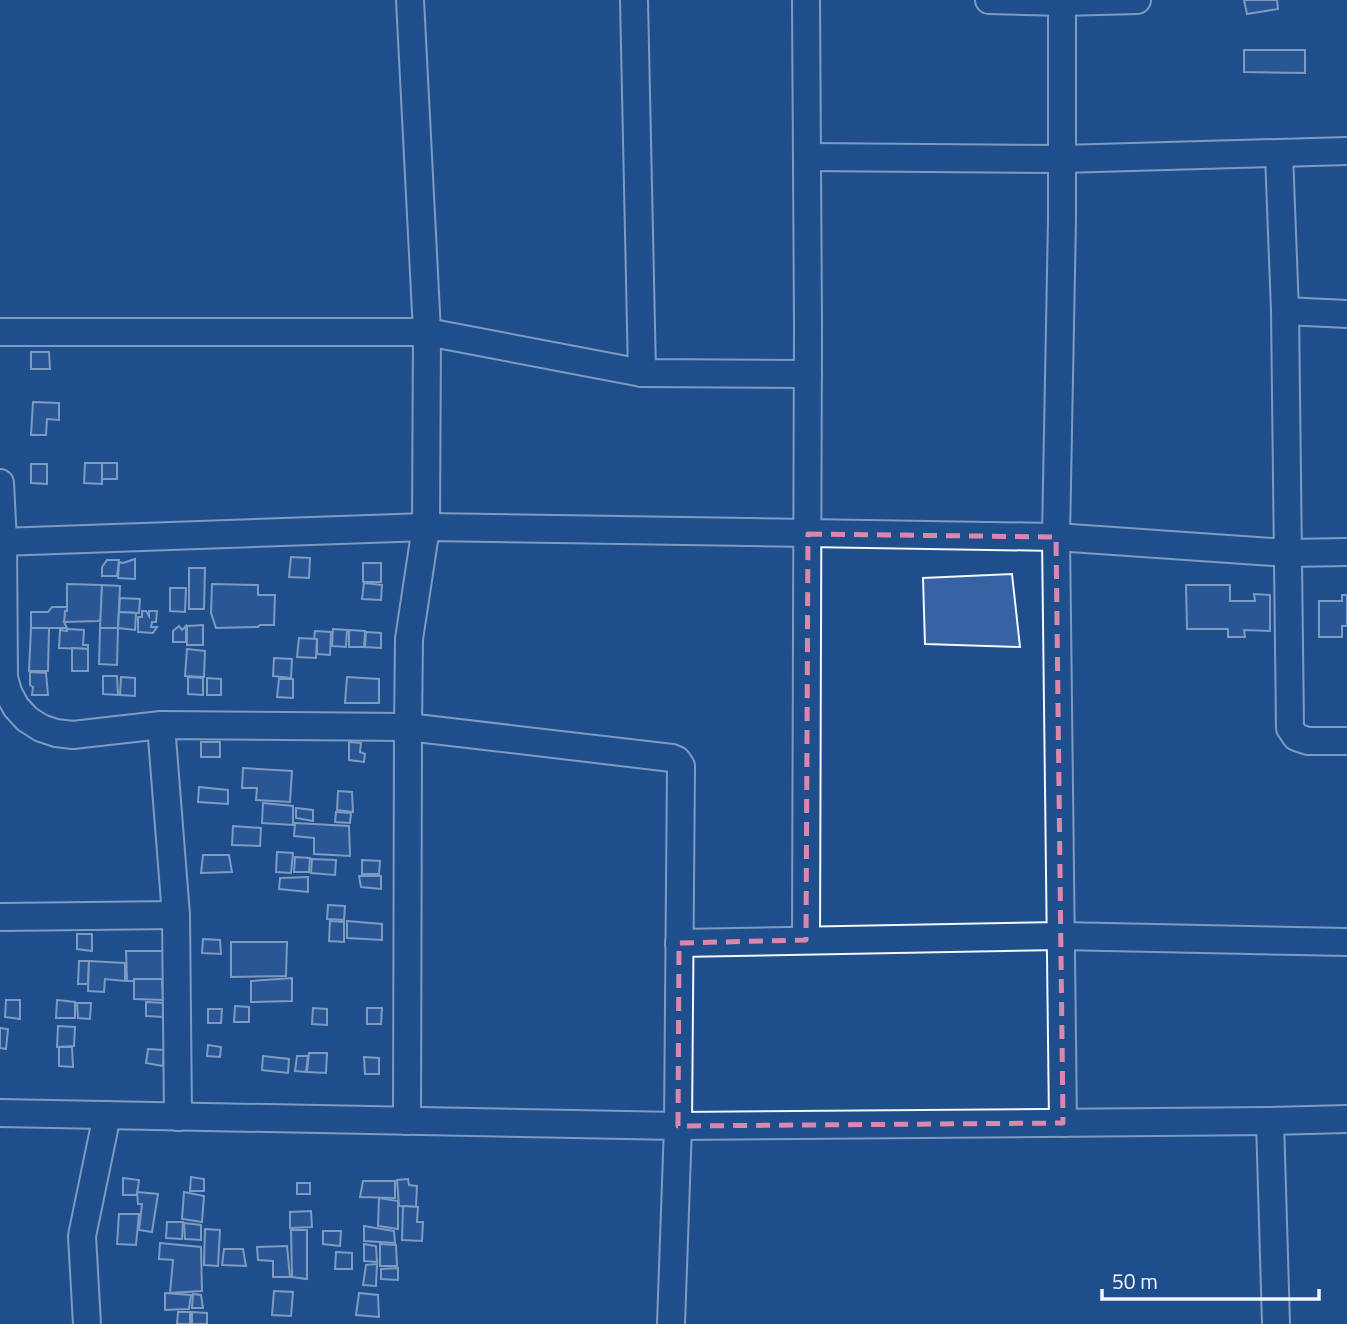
<svg xmlns="http://www.w3.org/2000/svg" width="1347" height="1324" viewBox="0 0 1347 1324" font-family="'Titillium Web',sans-serif">
<rect width="100%" height="100%" fill="#1f4e8c"/>
<g fill="#3563a3" stroke="#f2f6ff" stroke-width="2">
<path d="M1244,0H1277L1278,9L1247,14Z"/>
<path d="M1244,50H1305V73L1244,72Z"/>
<path d="M31,352H49L50,369H31Z"/>
<path d="M33,402L59,403V420L47,419L46,435H31Z"/>
<path d="M85,463H102V484L84,483Z"/>
<rect x="102" y="463" width="15" height="16"/>
<path d="M31,464H47V484L31,483Z"/>
<path d="M291,557L310,558L309,578L289,577Z"/>
<path d="M135,559V579L118,578L119,562L123,563Z"/>
<path d="M107,560H119L117,576H102V567Z"/>
<rect x="363" y="563" width="18" height="19"/>
<path d="M189,568H205L204,609H189Z"/>
<path d="M1012,574L1020,647L925,644L923,578Z"/>
<path d="M364,583L382,585L381,600L362,599Z"/>
<path d="M67,584L102,585L101,619L98,621L64,622L65,611H67Z"/>
<path d="M212,584L258,585V595H275L274,625H260L258,627L216,628L211,613Z"/>
<path d="M102,585L120,586L118,628H100Z"/>
<path d="M1186,585H1230V601H1255L1254,594L1270,595V631L1244,630L1245,637H1228V629H1187Z"/>
<path d="M170,588H186L185,612L170,611Z"/>
<path d="M1342,595H1347V626H1342V637H1319V601H1342Z"/>
<path d="M120,598L140,599L139,613L119,612Z"/>
<path d="M52,607H67V611H65L64,622L67,628H31V612H48Z"/>
<path d="M142,611H146L149,616V611H157L156,622H152L151,627H157L153,633L138,632V617H142Z"/>
<path d="M119,612L136,613L135,630L118,628Z"/>
<path d="M203,625V645H187V626Z"/>
<path d="M179,626L182,630L186,626V642H173V631Z"/>
<path d="M31,628H49L48,671H29Z"/>
<path d="M100,628H118L117,665L99,664Z"/>
<path d="M67,629L84,630L83,645H88V649L59,648L60,630L67,631Z"/>
<path d="M333,629L347,630L346,647L332,646Z"/>
<path d="M349,630L365,631L364,647H349Z"/>
<path d="M315,631L331,632L330,655L317,654V639H314Z"/>
<path d="M366,632L381,633V648L365,647Z"/>
<path d="M299,638L317,639L316,658L297,657Z"/>
<path d="M72,648L88,649V671H72Z"/>
<path d="M187,649L205,651L204,677L185,676Z"/>
<path d="M274,658L292,659L291,678L273,676Z"/>
<path d="M30,672L46,673L48,695H32L33,687L30,685Z"/>
<path d="M103,676H117L118,695L103,694Z"/>
<path d="M121,677L135,678V696L120,695Z"/>
<path d="M188,677L203,678V695L188,694Z"/>
<path d="M347,677L379,679V703H345Z"/>
<path d="M207,678L221,679V695H207Z"/>
<path d="M279,679H293V698L277,697Z"/>
<rect x="201" y="742" width="19" height="15"/>
<path d="M349,742L361,743L360,752L365,754L364,762L349,760Z"/>
<path d="M243,768L292,771L290,802L256,800L257,788H242Z"/>
<path d="M199,787L228,790V804L198,802Z"/>
<path d="M338,791L352,792L353,812L337,810Z"/>
<path d="M263,803L293,806V825L262,823Z"/>
<path d="M296,808L313,810V821L296,818Z"/>
<path d="M336,812L351,813L350,823L335,822Z"/>
<path d="M295,823L349,826L350,856L314,854V838L294,836Z"/>
<path d="M233,826L261,828L260,846L232,845Z"/>
<path d="M277,852L293,853L291,873L276,872Z"/>
<path d="M203,855H229L232,872L201,873Z"/>
<path d="M295,857L310,858L309,872H294Z"/>
<path d="M312,859L336,860L335,875L311,873Z"/>
<path d="M362,860L380,861L379,874H362Z"/>
<path d="M359,876H381V889L361,887Z"/>
<path d="M308,877V892L279,889L280,878Z"/>
<path d="M328,905L345,906L344,920L327,919Z"/>
<path d="M330,921L344,922V942L329,941Z"/>
<path d="M347,921L382,924V940L347,938Z"/>
<path d="M77,934H92V951L77,949Z"/>
<path d="M203,939L220,940L221,954L202,953Z"/>
<path d="M231,942H287L286,976L231,977Z"/>
<path d="M126,951H166L165,981H127Z"/>
<path d="M79,961H89L88,984H78Z"/>
<path d="M89,961L125,963V981L105,979L104,992L88,991Z"/>
<path d="M292,978V1001L251,1002V981Z"/>
<path d="M134,979H162L163,1000L134,999Z"/>
<path d="M6,1000H20V1019L5,1017Z"/>
<path d="M57,1000L75,1002V1018H56Z"/>
<path d="M146,1002L165,1003L164,1017L146,1016Z"/>
<path d="M77,1003H91L90,1019L78,1018Z"/>
<path d="M235,1006L249,1007V1022H234Z"/>
<path d="M313,1008L327,1009V1025L312,1024Z"/>
<path d="M367,1008H382L381,1024H367Z"/>
<path d="M208,1009H222L221,1023H208Z"/>
<path d="M58,1026L75,1027L74,1046L57,1047Z"/>
<path d="M0,1028L8,1029L6,1049L0,1048Z"/>
<path d="M208,1045L221,1047L220,1057L207,1056Z"/>
<path d="M59,1047H72L73,1067L59,1066Z"/>
<path d="M148,1049L164,1050L163,1066L146,1063Z"/>
<path d="M309,1053H327L326,1073L307,1072Z"/>
<path d="M263,1056L289,1059L288,1073L262,1070Z"/>
<path d="M297,1056H308L306,1072L295,1071Z"/>
<path d="M364,1057L379,1058V1074H365Z"/>
<path d="M191,1177L204,1179V1191H190Z"/>
<path d="M123,1178L139,1180L137,1195H123Z"/>
<path d="M408,1179L409,1185L417,1186L416,1207L399,1206L397,1180Z"/>
<path d="M363,1181H395V1198L360,1197Z"/>
<rect x="297" y="1183" width="13" height="11"/>
<path d="M137,1192L158,1194L152,1232L139,1230L142,1204H138Z"/>
<path d="M184,1192L204,1196L202,1222L182,1219Z"/>
<path d="M379,1198L398,1201V1229L378,1226Z"/>
<path d="M403,1206L418,1207L417,1222H423L422,1241L402,1240Z"/>
<path d="M311,1211L312,1227L290,1228V1212Z"/>
<path d="M119,1214H139L136,1245L117,1244Z"/>
<path d="M167,1222H183L182,1239L166,1238Z"/>
<path d="M184,1223L201,1225V1240L185,1239Z"/>
<path d="M364,1226L394,1231L395,1243L364,1241Z"/>
<path d="M205,1229L220,1230L218,1266L204,1265Z"/>
<path d="M291,1230H307V1279L292,1277Z"/>
<path d="M323,1231H341L340,1246L323,1244Z"/>
<path d="M160,1243L201,1247L202,1291L170,1293L173,1260L159,1259Z"/>
<path d="M364,1244L376,1246L377,1262L364,1261Z"/>
<path d="M380,1244L396,1245L397,1266H380Z"/>
<path d="M287,1246L290,1277H273V1261L258,1260L257,1247Z"/>
<path d="M224,1249H243L246,1266L222,1265Z"/>
<path d="M336,1252L352,1253V1269H335Z"/>
<path d="M377,1264L376,1286L363,1285L366,1265Z"/>
<path d="M398,1268V1280L381,1279V1269Z"/>
<path d="M274,1291L293,1292L291,1316L272,1315Z"/>
<path d="M165,1293L191,1295L189,1309L165,1310Z"/>
<path d="M359,1293L378,1295L379,1317L356,1315Z"/>
<path d="M193,1294L201,1295L203,1308H192Z"/>
<path d="M178,1312H190V1324H177Z"/>
<path d="M192,1312L207,1313V1324H192Z"/>
</g>
<g fill="none" stroke-linecap="round" stroke-linejoin="round">
<g stroke="#f2f6ff" stroke-width="30">
<g id="minor">
<path d="M634,0L642,373"/>
<path d="M989,0L1062,2L1137,0"/>
<path d="M1062,0V219L1056,537L1063,1123"/>
<path d="M1279,154L1285,311L1290,728L1296,737L1308,741H1347"/>
<path d="M807,157L1062,159L1347,151"/>
<path d="M1285,311L1347,314"/>
<path d="M0,332H427L642,373L808,374"/>
<path d="M0,483L3,542L4,677L8,692L16,707L27,719L41,728L56,733L73,735L161,725L408,727L672,758L677,760L681,766L678,1126L671,1324"/>
<path d="M0,542L426,527L1056,537L1287,553L1347,552"/>
<path d="M161,725L176,915L178,1117"/>
<path d="M0,917L176,915"/>
<path d="M806,940L808,326L806,0"/>
<path d="M679,943L1060,936L1347,942"/>
<path d="M0,1113L678,1126L1270,1121L1347,1119"/>
<path d="M407,1121L408,727L409,639L426,527L427,332L410,0"/>
<path d="M1270,1121L1276,1324"/>
<path d="M87,1324L82,1236L107,1115"/>
</g>
</g>
<use href="#minor" stroke="#1f4e8c" stroke-width="26"/>
</g>
<path d="M0 0H1347V1324H0ZM808,534L1056,537L1063,1123L678,1126L679,943L806,940Z" fill="#1f4e8c" fill-opacity=".55" fill-rule="evenodd"/>
<path fill="none" stroke="#da87ad" stroke-width="5" stroke-dasharray="14 9" stroke-linejoin="round" d="M808,534L1056,537L1063,1123L678,1126L679,943L806,940Z"/>
<path d="M1102 1289v10h217v-10" fill="none" stroke="#f2f6ff" stroke-width="3.5"/>
<text x="1112" y="1289" font-size="21" fill="#f2f6ff" stroke="#1f4e8c" stroke-width="5" paint-order="stroke">50 m</text>
</svg>
